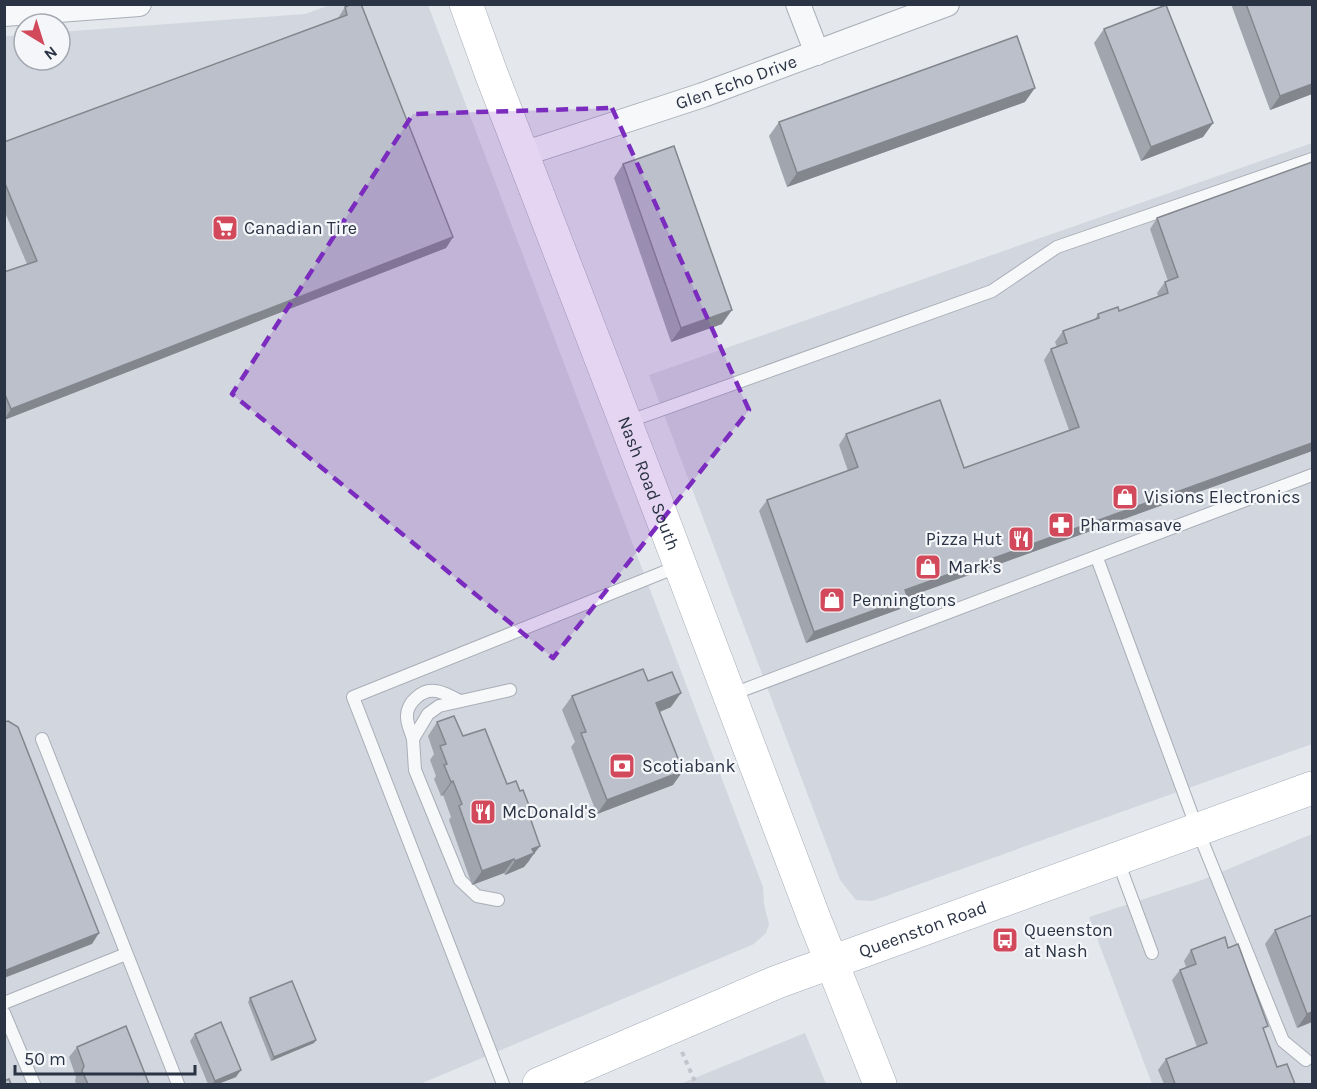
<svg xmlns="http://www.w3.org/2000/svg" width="1317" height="1089" viewBox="0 0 1317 1089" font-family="Karla,sans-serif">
<rect width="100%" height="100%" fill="#e4e7ec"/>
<g fill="#d2d6de">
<path d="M330,5H428L763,887L764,904L769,924L766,933L754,944L420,1084H5V36L24,35V60H60V32L305,14Z"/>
<path d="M1312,143V744L872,901L856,900L840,880L649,375Z"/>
<path d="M1312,834V1084H1152L1089,917L1202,880Z"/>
<path d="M805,1033L826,1084H680Z"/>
</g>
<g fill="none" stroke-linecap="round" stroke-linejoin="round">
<g stroke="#a9aeb7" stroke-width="14">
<g id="lane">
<path d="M627,422L992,291L1057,247L1312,159"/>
<path d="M1097,558L1198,831L1283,1041L1306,1060"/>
<path d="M730,695L1312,475"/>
<path d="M42,739L178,1084"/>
<path d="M413,739C411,732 406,722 407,715C407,709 411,702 416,698C430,684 445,693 460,701"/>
<path d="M1118,861L1152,953"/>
<path d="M498,900L477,896L460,880L415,770L413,739L428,714L439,706L510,690"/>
<path d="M4,1003L126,954"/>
<path d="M4,1013L34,1084"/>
<path d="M503,1084L353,697L679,566"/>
</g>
</g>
<g stroke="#a9aeb7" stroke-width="26">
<g id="street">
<path d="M798,4L817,53"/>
<path d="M4,14L139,4"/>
<path id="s1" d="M523,154L703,95L947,4"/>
</g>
</g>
<g stroke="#a9aeb7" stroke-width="34">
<g id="secondary">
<path id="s2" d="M466,4L491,73L655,499L814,918L880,1084"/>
</g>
</g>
<g stroke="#a3abb8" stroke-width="34">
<g id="primary">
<path id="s3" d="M539,1084L777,982L1312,788"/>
</g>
</g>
<path stroke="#c2c5cb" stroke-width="4" stroke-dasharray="4.5 4.5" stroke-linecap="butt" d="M682,1052L696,1084"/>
<use href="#lane" stroke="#f7f8fa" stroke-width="12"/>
<use href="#street" stroke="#f7f8fa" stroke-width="24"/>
<use href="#secondary" stroke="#fff" stroke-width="33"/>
<use href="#primary" stroke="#fff" stroke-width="33"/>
</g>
<g fill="#a1a5ae">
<path d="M1231,4H1312V94L1270,110Z"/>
<path d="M345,7L453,237L446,248L4,420V272L27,264L4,210V142L338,18Z"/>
<path d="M1104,29L1213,123L1203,137L1141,161L1094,43Z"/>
<path d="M1025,102L787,187L769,136L779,122Z"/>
<path d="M1312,162V451L908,597L900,609L806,643L759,511L767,500L848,471L839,445L846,434L964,468L1069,430L1044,360L1051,349L1057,347L1055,342L1063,331L1095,319L1098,314L1119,311L1158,296L1157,293L1165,282L1168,281L1150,229L1157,218Z"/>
<path d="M623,164L722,324L671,342L614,178Z"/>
<path d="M572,696L671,707L660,712L673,785L597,814L571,747L575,742L562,710Z"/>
<path d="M437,722L463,736L507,784L528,811L530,860L524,867L505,875L504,873L472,885L449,820L451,817L443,795L441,796L434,779L436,776L430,760L434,754L428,736Z"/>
<path d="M1275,930L1312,1022L1297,1028L1265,944Z"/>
<path d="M1228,948L1264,1032L1277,1067L1295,1084H1164L1158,1070L1166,1059L1197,1047L1172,980L1180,970L1186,967L1184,961L1191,950Z"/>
<path d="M250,998L316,1040L314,1043L271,1061L248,1002Z"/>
<path d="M195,1034L236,1077L218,1084H208L190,1041Z"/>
<path d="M77,1047L149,1084H76L75,1081L76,1077L69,1057Z"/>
</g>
<g fill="#83868d">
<path d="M1312,84V94L1270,110L1280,96Z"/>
<path d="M1035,88L1025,102L787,187L797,173Z"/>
<path d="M1213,123L1203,137L1141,161L1151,147Z"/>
<path d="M453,237L446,248L4,420L11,409Z"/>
<path d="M732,310L722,324L671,342L681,328Z"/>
<path d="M1312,443V451L897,601L905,590Z"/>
<path d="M908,598L900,609L806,643L814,632Z"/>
<path d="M681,693L671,707L647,717L656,703Z"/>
<path d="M683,771L673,785L597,814L607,800Z"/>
<path d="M453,781L443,795L441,796L451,782Z"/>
<path d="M540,846L524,867L505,875L515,861L532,849Z"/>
<path d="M514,859L504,873L472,885L482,871Z"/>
<path d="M99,933L92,944L4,978V971Z"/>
<path d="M1312,1012V1022L1297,1028L1307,1014Z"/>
<path d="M316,1040L314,1043L271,1061L274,1057Z"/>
<path d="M241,1070L236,1077L218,1084H212L215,1081Z"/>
</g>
<g fill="#bbc0ca" stroke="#83868d" stroke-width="1.5">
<path d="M352,4H361L453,237L11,409L4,392V272L37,261L4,181V142L347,15L345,7Z"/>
<path d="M1246,4H1312V84L1280,96Z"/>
<path d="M1166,5L1213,123L1151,147L1104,29Z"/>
<path d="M1017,36L1035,88L797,173L779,122Z"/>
<path d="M674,146L732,310L681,328L623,164Z"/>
<path d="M1312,162V443L905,590L908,598L814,632L767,500L858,467L846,434L940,400L964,468L1079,427L1051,349L1067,343L1063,331L1099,318L1098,314L1118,307L1119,311L1168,293L1165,282L1178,277L1157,218Z"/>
<path d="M643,669L648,681L672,672L681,693L656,703L683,771L607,800L581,733L586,732L572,696Z"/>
<path d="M454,716L463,736L485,729L507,784L516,781L520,791L523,790L530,808L527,809L540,846L532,849L534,853L515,861L514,859L482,871L459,806L462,804L453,781L451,782L444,765L447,764L440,746L446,744L437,722Z"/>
<path d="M8,721L18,727L99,933L4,971V722Z"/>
<path d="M1312,915V1012L1307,1014L1275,930Z"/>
<path d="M1225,937L1228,948L1238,944L1268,1026L1263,1028L1277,1067L1287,1064L1295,1084H1175L1166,1059L1207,1043L1180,970L1196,964L1191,950Z"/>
<path d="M292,981L316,1040L274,1057L250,998Z"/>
<path d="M221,1022L241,1070L215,1081L195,1034Z"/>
<path d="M126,1026L149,1084H88L82,1071L84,1066L77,1047Z"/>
<path d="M9,1079L11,1084H4V1081Z"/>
</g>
<path fill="#7b2cbf" fill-opacity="0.2" stroke="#7b2cbf" stroke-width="4.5" stroke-dasharray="12 8" stroke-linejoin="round" d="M612,108L749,410L553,658L232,394L413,114Z"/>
<defs>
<g id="supermarket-square" transform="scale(1.35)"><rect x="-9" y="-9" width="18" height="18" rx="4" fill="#d1495b" stroke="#f4f6f9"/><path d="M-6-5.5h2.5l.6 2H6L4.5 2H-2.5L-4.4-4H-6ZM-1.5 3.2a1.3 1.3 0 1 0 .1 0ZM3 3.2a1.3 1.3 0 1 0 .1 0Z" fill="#fff"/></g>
<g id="shop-square" transform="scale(1.35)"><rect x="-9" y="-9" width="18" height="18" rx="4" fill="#d1495b" stroke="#f4f6f9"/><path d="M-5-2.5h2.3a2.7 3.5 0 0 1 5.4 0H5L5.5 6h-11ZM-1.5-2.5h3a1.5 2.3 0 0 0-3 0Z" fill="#fff"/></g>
<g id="pharmacy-square" transform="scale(1.35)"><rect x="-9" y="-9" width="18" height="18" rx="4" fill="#d1495b" stroke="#f4f6f9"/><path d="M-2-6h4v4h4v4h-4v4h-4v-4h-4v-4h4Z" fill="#fff"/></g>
<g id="restaurant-square" transform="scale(1.35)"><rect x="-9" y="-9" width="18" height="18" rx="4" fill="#d1495b" stroke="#f4f6f9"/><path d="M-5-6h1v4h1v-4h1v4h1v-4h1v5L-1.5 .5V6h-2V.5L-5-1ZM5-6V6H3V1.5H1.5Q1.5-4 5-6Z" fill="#fff"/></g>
<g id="bank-square" transform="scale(1.35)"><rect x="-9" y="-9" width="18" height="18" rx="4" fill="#d1495b" stroke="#f4f6f9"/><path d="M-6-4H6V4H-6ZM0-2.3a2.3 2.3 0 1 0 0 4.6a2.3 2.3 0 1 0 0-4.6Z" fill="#fff"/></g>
<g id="bus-square" transform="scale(1.35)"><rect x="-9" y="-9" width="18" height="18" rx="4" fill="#d1495b" stroke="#f4f6f9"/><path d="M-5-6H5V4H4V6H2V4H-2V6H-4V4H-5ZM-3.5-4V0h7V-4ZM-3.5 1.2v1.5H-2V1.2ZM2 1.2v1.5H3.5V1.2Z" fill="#fff"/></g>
</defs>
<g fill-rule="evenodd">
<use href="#supermarket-square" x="225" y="228"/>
<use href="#shop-square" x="1125" y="497"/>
<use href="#pharmacy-square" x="1061" y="525"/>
<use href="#restaurant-square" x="1021" y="539"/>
<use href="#shop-square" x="928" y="567"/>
<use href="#shop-square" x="832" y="600"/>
<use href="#bank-square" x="622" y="766"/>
<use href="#restaurant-square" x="483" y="812"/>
<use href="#bus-square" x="1005" y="940"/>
</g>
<g text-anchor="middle" stroke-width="4.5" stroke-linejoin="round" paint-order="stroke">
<g font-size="18" fill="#2b3445" stroke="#f4f6f9">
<text dy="6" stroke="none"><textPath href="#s1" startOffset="225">Glen Echo Drive</textPath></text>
<text dy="6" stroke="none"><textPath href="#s2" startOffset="513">Nash Road South</textPath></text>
<text dy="6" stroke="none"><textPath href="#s3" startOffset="414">Queenston Road</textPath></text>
</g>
<g font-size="18" fill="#2b3445" stroke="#f4f6f9" text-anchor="start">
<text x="244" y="234">Canadian Tire</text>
<text x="1144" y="503">Visions Electronics</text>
<text x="1080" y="531">Pharmasave</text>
<text x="1002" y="545" text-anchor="end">Pizza Hut</text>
<text x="948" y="573">Mark's</text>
<text x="852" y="606">Penningtons</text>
<text x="642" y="772">Scotiabank</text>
<text x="502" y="818">McDonald's</text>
<text x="1024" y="936">Queenston<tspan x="1024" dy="21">at Nash</tspan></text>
</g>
</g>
<rect width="1317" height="1089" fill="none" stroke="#2b3445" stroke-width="12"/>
<g transform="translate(42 42) rotate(142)"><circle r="28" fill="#f4f6f9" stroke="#a4a8b1" stroke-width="1.5"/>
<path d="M0-4.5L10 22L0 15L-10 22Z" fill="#d1495b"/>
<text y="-9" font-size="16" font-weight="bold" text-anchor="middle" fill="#2b3445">N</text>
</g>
<path d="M15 1065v9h180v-9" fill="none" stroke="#2b3445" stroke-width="3"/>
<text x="24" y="1065" font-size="18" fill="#2b3445" stroke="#f4f6f9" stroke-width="4.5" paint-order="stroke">50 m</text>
</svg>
